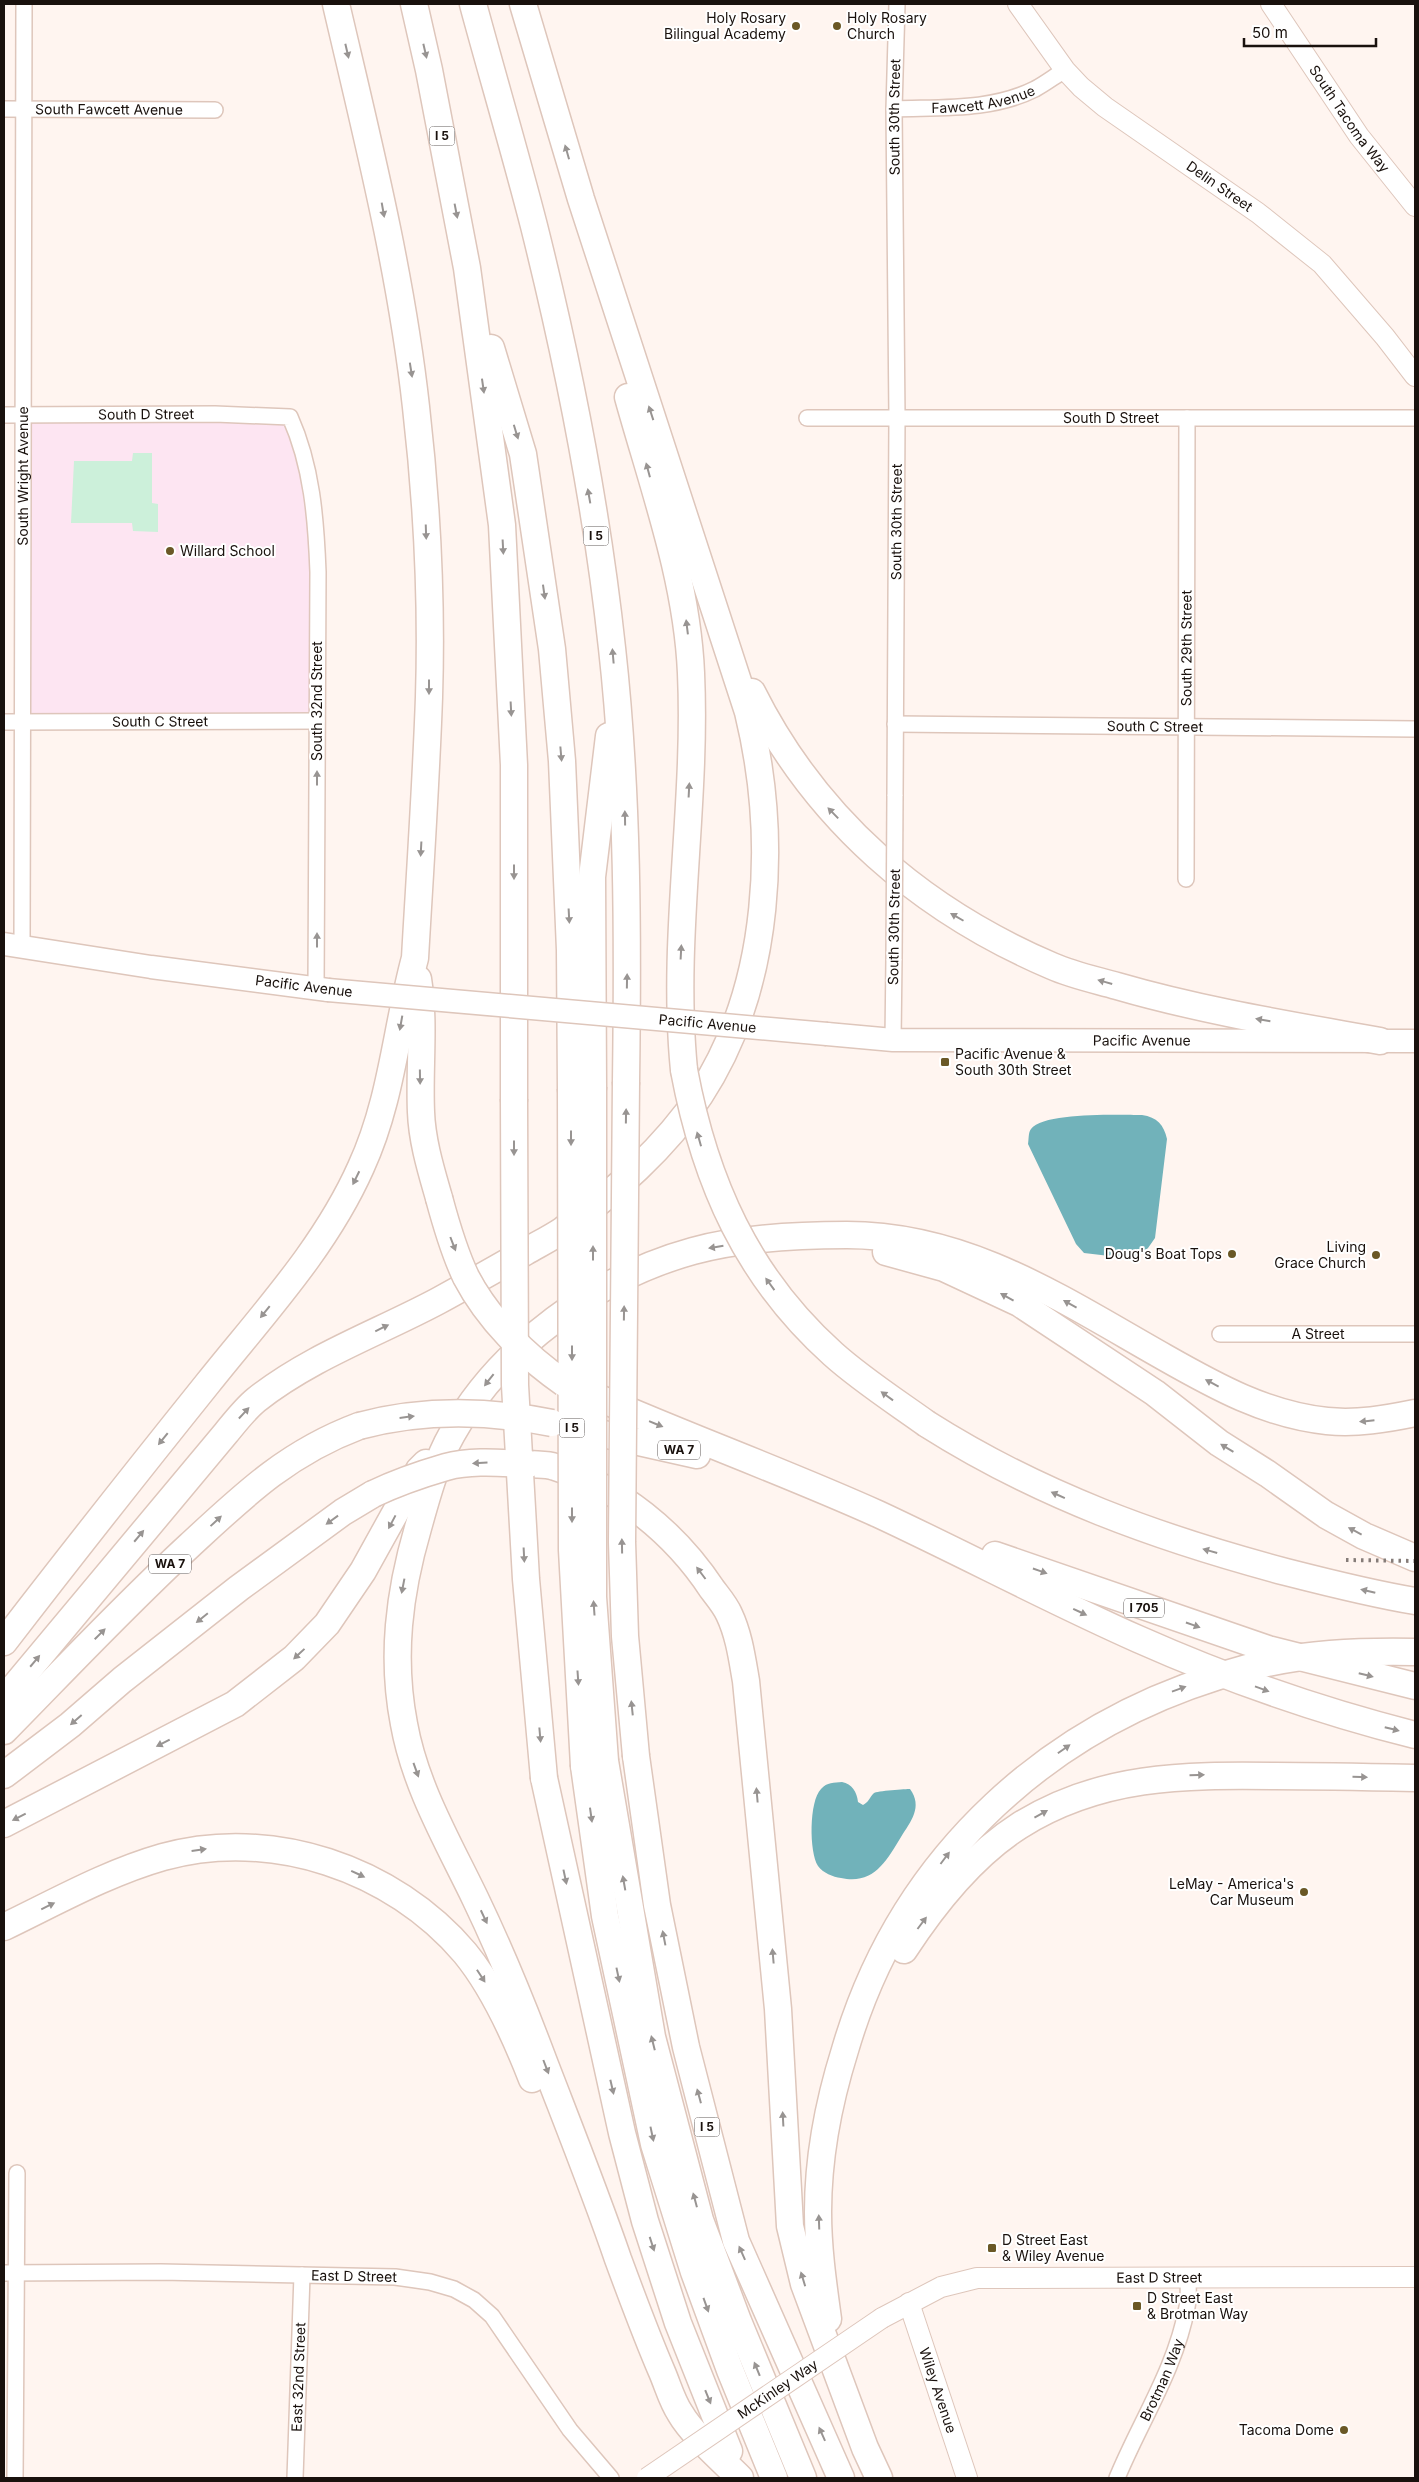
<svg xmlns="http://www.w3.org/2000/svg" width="1419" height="2482" viewBox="0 0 1419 2482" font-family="Inter,sans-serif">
<rect width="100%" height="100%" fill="#fff5f0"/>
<path fill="#fde5f2" d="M24,415L290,417L315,515L317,721L22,722Z"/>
<path fill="#ccf0da" d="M133,453H152V503L158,504V532L133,531L132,523H71L74,461H132Z"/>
<g fill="#71b2ba">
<path d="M1142,1115C1157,1117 1164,1125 1167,1139L1155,1238L1148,1248L1135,1259L1084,1253L1076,1244L1028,1144C1029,1139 1028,1133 1031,1129C1044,1112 1119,1115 1142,1115Z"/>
<path d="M842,1782C852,1784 857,1792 858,1802L863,1805C869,1802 869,1798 874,1793C876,1791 907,1789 910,1789C923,1807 911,1821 901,1837C886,1862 873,1885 841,1878C833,1877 823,1873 818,1866C809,1852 809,1801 821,1789C827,1782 834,1783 842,1782Z"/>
</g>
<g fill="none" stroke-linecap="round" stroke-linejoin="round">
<g stroke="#dec6bb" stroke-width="18">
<g id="street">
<path id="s1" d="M4,109L215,110"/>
<path id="s2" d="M894,109C941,107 991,111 1035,89C1046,83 1055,76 1065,70"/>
<path id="s3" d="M4,415L215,414L290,417C312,466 316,519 318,572L316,989"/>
<path id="s4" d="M807,418H1415"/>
<path id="s5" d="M4,722L317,721"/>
<path id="s6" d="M895,724L1415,729"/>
<path id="s7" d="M895,796L897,417L894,109L897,4"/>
<path id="s8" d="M1186,879L1187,418"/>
<path id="s9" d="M22,947L24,4"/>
<path d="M893,1040L894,959"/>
<path id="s10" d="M1220,1334H1415"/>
<path id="s11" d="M4,2273L161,2272L395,2277L430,2282L454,2289L474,2300L492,2316L570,2430L611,2478"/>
<path d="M15,2478L17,2173"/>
<path id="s12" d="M295,2478L302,2275"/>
<path id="s13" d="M1117,2478C1140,2422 1176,2368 1187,2307C1189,2298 1188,2287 1188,2277"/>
</g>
</g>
<g stroke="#dec6bb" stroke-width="22">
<g id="secondary">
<path id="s14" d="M1018,4L1065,70L1081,87L1105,107L1258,213L1322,264L1385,337L1415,376"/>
<path id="s15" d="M1271,4L1359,136L1415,206"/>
<path id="s16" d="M909,2303L967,2478"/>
<path id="s17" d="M882,2318L941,2287L977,2278L1415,2277"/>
</g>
</g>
<g stroke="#dec6bb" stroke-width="25">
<g id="primary">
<path d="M4,944L151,967L328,990"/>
<path id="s18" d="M827,1034L893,1040L1415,1041"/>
</g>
</g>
<g stroke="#dec6bb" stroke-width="29">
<g id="highway">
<path d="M414,4L429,70L467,268L502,525L514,765V1099"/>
<path d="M473,4C493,78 515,152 534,226C568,362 597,509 612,648C628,792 628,937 626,1082"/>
<path d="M491,348L523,454L552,649L562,761L570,950L571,1089"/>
<path d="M628,397C653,487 687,579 691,673C697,806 671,938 684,1070"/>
<path d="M752,692C816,820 921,910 1052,966C1072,975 1096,980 1117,986C1203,1011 1291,1025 1380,1041"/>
<path d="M418,979C425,1023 419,1068 421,1112C422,1141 431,1170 439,1198"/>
<path d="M593,1087L592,877L609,736"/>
<path d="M886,1252L944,1268L1019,1303L1155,1393L1219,1443L1268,1474L1326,1515L1364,1536L1415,1558"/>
<path d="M574,1387C674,1432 778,1469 878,1514C966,1555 1050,1600 1138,1639C1228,1679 1320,1711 1415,1735"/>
<path d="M927,1424C1039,1495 1158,1538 1286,1572C1329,1583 1372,1594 1415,1601"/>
<path d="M572,1427L697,1455"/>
<path d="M529,1464C537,1465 547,1464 555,1467C620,1488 675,1533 712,1589C718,1597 725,1605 729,1614C739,1635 742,1658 746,1681L778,2009L790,2226L804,2284L865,2448L879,2478"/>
<path d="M995,1555L1268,1649L1415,1686"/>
<path d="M4,1642C71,1555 139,1469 208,1383C263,1314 325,1248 361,1167C392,1100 396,1028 415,958C420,871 426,784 429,697C432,601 427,503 416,407C401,271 367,137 336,4"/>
<path d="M4,1699L226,1433C235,1422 245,1409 256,1400C310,1357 378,1333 438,1301C467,1285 496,1269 525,1252C537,1245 551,1238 563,1230C614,1192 665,1148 700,1095C772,985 778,836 748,712L581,199L523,4"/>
<path d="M4,1731C65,1669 125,1605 190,1545C244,1495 287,1453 359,1426"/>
<path d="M636,1756L657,1905L686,2047L736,2241L841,2478"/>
<path d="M605,1761L652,2037L700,2220L738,2321L803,2478"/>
<path d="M584,1766L605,1916L654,2144L694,2272L730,2370L774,2478"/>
<path d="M4,1775L70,1725L122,1680L239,1588L343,1512L373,1494"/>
<path d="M544,1778L622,2133L645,2221L678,2323L729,2451"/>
<path d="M4,1824L235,1704L294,1658L327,1624L363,1571L419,1470L426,1463"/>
<path d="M4,1927C56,1902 107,1873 163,1857C271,1827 393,1868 465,1953C493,1987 516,2038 532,2079"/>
<path d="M904,1950C934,1904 972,1856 1019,1826C1100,1775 1183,1775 1275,1776C1322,1776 1369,1777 1415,1778"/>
<path d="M828,2319C823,2283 818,2248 818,2212C818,2158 829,2101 845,2050C902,1855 1053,1719 1247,1668C1301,1653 1359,1651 1415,1652"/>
<path d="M740,2478C722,2460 692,2434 680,2413C672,2401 668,2386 662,2372C646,2335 632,2297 618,2259C595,2192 569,2127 544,2062C523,2006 501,1952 475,1898C448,1842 415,1786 404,1724C391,1657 399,1593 418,1528C427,1496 436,1462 452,1434C500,1347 598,1277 693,1251C740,1238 799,1235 847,1235C968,1235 1063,1300 1164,1357C1215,1386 1267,1415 1327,1421C1357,1424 1386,1419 1415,1413"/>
</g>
</g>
<use href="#street" stroke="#fff" stroke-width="15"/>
<use href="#secondary" stroke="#fff" stroke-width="20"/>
<use href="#primary" stroke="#fff" stroke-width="22"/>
<use href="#highway" stroke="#fff" stroke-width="26"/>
<path stroke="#857c78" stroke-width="4" stroke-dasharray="2.5 5" stroke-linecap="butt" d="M1346,1560L1415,1561"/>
<g stroke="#dec6bb" stroke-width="18" stroke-linecap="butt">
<path id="street-bridge" d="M894,959L895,796"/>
</g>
<g stroke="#dec6bb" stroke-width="22" stroke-linecap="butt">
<g id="secondary-bridge">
<path id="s19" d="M647,2478L882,2318"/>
</g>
</g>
<g stroke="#dec6bb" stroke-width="25" stroke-linecap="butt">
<g id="primary-bridge">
<path id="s20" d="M328,990L827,1034"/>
</g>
</g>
<g stroke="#dec6bb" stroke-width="29" stroke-linecap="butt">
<g id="highway-bridge">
<path d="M684,1070C705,1182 747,1277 833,1354C862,1380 895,1401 927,1424"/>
<path d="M626,1082L622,1542L625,1636L636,1756"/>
<path d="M593,1087V1597L605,1761"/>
<path d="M571,1089L572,1550L584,1766"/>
<path d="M514,1099L515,1385L526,1579L544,1778"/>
<path d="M439,1198C446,1224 454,1252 466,1277C488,1319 525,1356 564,1383"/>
<path d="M359,1426C423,1409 487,1410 552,1423"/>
<path d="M373,1494C396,1483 422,1474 446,1467C472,1460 502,1463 529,1464"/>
</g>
</g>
<use href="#street-bridge" stroke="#fff" stroke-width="15"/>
<use href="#secondary-bridge" stroke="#fff" stroke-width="20"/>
<use href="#primary-bridge" stroke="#fff" stroke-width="22"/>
<use href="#highway-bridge" stroke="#fff" stroke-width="26"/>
</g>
<defs><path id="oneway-solid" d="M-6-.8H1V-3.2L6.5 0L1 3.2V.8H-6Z" transform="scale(1.25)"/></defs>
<g fill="#989492">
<use href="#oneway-solid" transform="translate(347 51) rotate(77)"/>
<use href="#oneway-solid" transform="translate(425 51) rotate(77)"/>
<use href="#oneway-solid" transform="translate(567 152) rotate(-106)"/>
<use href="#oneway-solid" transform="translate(383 210) rotate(80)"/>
<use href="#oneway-solid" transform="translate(456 211) rotate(79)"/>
<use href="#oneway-solid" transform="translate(411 370) rotate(81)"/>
<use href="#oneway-solid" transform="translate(483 386) rotate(82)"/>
<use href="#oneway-solid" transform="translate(651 413) rotate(-108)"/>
<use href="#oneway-solid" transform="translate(516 432) rotate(73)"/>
<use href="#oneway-solid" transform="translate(648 470) rotate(-105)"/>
<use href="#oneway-solid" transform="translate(589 496) rotate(-100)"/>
<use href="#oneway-solid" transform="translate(426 532) rotate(88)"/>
<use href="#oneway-solid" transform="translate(503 547) rotate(87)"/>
<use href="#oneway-solid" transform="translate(544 592) rotate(82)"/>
<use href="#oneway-solid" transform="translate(687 627) rotate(-97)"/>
<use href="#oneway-solid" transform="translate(613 656) rotate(-95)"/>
<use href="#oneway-solid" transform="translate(429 687) rotate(90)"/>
<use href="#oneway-solid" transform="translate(511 709) rotate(87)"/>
<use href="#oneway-solid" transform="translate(561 754) rotate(85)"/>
<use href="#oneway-solid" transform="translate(317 778) rotate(-90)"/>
<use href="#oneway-solid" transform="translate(689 790) rotate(-87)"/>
<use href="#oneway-solid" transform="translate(833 813) rotate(-134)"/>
<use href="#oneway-solid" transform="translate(625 818) rotate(-91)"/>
<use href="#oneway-solid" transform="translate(421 849) rotate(93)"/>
<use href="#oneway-solid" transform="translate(514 872) rotate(90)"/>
<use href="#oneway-solid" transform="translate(569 916) rotate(87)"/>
<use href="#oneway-solid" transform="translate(957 917) rotate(-150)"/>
<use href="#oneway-solid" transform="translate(317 940) rotate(-90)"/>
<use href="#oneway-solid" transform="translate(681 952) rotate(-87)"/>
<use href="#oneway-solid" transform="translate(627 981) rotate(-89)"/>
<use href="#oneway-solid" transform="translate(1105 982) rotate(-164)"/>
<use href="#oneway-solid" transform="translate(1263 1020) rotate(-170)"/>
<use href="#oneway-solid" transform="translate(401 1023) rotate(100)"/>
<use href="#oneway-solid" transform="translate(420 1077) rotate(89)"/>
<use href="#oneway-solid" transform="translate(626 1116) rotate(-89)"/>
<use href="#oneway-solid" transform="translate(571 1138) rotate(90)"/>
<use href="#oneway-solid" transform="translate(699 1139) rotate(-106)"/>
<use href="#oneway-solid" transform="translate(514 1148) rotate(90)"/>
<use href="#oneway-solid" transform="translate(356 1178) rotate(116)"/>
<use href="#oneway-solid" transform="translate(453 1244) rotate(69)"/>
<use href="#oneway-solid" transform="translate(716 1247) rotate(171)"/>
<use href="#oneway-solid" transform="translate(593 1253) rotate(-90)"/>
<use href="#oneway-solid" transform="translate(770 1284) rotate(-126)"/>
<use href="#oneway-solid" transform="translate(1007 1297) rotate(-151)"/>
<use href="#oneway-solid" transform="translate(1070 1304) rotate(-151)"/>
<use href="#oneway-solid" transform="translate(265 1312) rotate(129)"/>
<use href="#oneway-solid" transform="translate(624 1313) rotate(-89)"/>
<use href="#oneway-solid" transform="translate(382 1328) rotate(-26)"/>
<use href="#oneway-solid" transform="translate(572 1353) rotate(90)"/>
<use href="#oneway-solid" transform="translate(489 1380) rotate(128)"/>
<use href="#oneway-solid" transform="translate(1212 1383) rotate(-152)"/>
<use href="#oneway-solid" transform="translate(887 1396) rotate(-144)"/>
<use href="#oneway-solid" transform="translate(244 1413) rotate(-47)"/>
<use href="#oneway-solid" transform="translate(407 1417) rotate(-7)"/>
<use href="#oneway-solid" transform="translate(1367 1421) rotate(174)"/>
<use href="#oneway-solid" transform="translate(656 1424) rotate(22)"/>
<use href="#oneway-solid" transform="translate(163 1439) rotate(129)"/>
<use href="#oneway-solid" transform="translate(1227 1448) rotate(-149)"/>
<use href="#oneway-solid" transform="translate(480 1463) rotate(177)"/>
<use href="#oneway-solid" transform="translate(1058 1495) rotate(-156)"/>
<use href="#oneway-solid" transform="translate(572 1515) rotate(90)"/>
<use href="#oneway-solid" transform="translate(332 1520) rotate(144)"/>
<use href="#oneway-solid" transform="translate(216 1521) rotate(-43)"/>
<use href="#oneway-solid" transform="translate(392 1522) rotate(118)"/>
<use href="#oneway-solid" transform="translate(1355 1531) rotate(-152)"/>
<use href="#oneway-solid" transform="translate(139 1536) rotate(-50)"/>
<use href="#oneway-solid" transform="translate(622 1546) rotate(-91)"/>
<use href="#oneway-solid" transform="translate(1210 1551) rotate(-164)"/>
<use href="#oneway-solid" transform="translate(524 1555) rotate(87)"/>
<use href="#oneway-solid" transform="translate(1040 1571) rotate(19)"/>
<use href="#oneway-solid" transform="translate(701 1573) rotate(-127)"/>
<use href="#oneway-solid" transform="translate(403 1586) rotate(101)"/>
<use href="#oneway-solid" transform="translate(1368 1591) rotate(-167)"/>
<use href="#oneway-solid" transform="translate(594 1608) rotate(-94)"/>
<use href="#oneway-solid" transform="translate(1080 1612) rotate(25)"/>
<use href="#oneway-solid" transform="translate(202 1618) rotate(141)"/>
<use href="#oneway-solid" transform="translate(1193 1625) rotate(19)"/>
<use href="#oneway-solid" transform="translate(100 1634) rotate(-45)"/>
<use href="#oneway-solid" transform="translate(299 1654) rotate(137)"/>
<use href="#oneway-solid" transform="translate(35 1661) rotate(-50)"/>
<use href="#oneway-solid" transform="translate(1366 1675) rotate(14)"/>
<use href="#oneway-solid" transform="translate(578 1678) rotate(86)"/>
<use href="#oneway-solid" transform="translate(1179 1689) rotate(-20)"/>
<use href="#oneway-solid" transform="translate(1262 1689) rotate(20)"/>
<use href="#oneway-solid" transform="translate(632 1708) rotate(-96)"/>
<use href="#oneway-solid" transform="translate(76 1720) rotate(139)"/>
<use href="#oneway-solid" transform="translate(1392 1729) rotate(14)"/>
<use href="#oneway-solid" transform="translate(540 1735) rotate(85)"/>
<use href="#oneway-solid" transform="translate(163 1743) rotate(153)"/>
<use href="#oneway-solid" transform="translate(1064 1749) rotate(-35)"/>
<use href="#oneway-solid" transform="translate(416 1770) rotate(70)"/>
<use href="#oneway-solid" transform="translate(1197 1775) rotate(-2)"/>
<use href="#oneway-solid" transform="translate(1360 1777) rotate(1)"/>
<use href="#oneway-solid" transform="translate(757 1795) rotate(-95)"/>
<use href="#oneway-solid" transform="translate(1041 1814) rotate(-29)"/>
<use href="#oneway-solid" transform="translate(591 1815) rotate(82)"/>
<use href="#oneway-solid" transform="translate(19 1817) rotate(153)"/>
<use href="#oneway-solid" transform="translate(199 1850) rotate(-8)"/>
<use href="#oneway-solid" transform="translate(945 1858) rotate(-53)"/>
<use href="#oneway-solid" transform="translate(358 1874) rotate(25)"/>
<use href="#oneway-solid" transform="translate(565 1877) rotate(78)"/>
<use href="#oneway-solid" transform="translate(624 1883) rotate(-100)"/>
<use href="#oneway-solid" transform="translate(48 1906) rotate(-26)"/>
<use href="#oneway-solid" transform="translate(484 1917) rotate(65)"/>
<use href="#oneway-solid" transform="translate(922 1923) rotate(-53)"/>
<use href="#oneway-solid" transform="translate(664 1938) rotate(-101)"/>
<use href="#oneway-solid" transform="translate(773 1956) rotate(-95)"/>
<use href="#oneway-solid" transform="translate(618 1975) rotate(78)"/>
<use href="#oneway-solid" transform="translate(481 1976) rotate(57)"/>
<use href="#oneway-solid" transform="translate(653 2043) rotate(-104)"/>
<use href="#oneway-solid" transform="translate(546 2067) rotate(69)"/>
<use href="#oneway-solid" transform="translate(612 2087) rotate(77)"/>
<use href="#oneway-solid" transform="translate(699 2096) rotate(-105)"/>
<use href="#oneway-solid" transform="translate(783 2119) rotate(-93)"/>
<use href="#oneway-solid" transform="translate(652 2134) rotate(78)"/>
<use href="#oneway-solid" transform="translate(695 2200) rotate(-105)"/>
<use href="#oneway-solid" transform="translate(819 2222) rotate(-92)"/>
<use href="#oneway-solid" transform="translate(652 2244) rotate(72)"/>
<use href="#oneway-solid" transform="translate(742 2253) rotate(-114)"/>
<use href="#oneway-solid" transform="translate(803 2279) rotate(-107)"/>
<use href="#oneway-solid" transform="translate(706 2305) rotate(70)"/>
<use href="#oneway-solid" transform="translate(757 2369) rotate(-112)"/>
<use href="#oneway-solid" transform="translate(708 2397) rotate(68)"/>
<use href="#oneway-solid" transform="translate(822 2434) rotate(-114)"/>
</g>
<g fill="#6a5826" stroke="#fff" stroke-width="2">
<circle cx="796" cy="26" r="5"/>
<circle cx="837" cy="26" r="5"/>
<circle cx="170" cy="551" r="5"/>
<rect x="940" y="1057" width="10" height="10" rx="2.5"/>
<circle cx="1232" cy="1254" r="5"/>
<circle cx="1376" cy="1255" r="5"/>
<circle cx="1304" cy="1892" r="5"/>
<rect x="987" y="2243" width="10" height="10" rx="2.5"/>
<rect x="1132" y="2301" width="10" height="10" rx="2.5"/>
<circle cx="1344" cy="2430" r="5"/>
</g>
<g text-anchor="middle" stroke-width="4" stroke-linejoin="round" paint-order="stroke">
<g fill="#fff" stroke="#5e5856" stroke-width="1">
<rect x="429.5" y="126.5" width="25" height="19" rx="4"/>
<rect x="583.5" y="526.5" width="25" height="19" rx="4"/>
<rect x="559.5" y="1418.5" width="25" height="19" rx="4"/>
<rect x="658" y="1440.5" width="42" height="19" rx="4"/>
<rect x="149" y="1554.5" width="42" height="19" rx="4"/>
<rect x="1124" y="1598.5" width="40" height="19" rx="4"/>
<rect x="694.5" y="2117.5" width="25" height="19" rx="4"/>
</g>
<g font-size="12" font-weight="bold" fill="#19110d">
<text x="442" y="140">I 5</text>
<text x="596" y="540">I 5</text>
<text x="572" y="1432">I 5</text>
<text x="679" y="1454">WA 7</text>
<text x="170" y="1568">WA 7</text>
<text x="1144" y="1612">I 705</text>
<text x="707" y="2131">I 5</text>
</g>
<g font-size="14" fill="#19110d" stroke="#fff" text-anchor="end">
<text x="786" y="23">Holy Rosary<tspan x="786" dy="16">Bilingual Academy</tspan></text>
<text x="847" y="23" text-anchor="start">Holy Rosary<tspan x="847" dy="16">Church</tspan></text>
<text x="180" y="556" text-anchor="start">Willard School</text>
<text x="955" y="1059" text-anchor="start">Pacific Avenue &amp;<tspan x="955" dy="16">South 30th Street</tspan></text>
<text x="1366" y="1252">Living<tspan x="1366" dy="16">Grace Church</tspan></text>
<text x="1222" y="1259">Doug's Boat Tops</text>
<text x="1294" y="1889">LeMay - America's<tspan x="1294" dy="16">Car Museum</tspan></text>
<text x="1002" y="2245" text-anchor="start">D Street East<tspan x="1002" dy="16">&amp; Wiley Avenue</tspan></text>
<text x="1147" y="2303" text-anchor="start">D Street East<tspan x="1147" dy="16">&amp; Brotman Way</tspan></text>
<text x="1334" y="2435">Tacoma Dome</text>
</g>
<g font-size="14" fill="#19110d" stroke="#fff">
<text dy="5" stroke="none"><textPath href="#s2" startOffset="90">Fawcett Avenue</textPath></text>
<text dy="5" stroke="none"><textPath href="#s1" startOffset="105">South Fawcett Avenue</textPath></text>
<text dy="5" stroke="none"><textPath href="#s7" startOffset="679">South 30th Street</textPath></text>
<text dy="5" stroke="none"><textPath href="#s15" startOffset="139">South Tacoma Way</textPath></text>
<text dy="5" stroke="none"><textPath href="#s14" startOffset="275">Delin Street</textPath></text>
<text dy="5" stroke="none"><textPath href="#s3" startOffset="142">South D Street</textPath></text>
<text dy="5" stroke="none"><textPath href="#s4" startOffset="304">South D Street</textPath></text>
<text dy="5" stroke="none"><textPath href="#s9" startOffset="471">South Wright Avenue</textPath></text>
<text dy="5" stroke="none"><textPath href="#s7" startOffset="274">South 30th Street</textPath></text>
<text dy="5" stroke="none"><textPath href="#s8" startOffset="231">South 29th Street</textPath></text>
<text transform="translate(317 701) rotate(-90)" y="5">South 32nd Street</text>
<text dy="5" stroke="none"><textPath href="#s5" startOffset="156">South C Street</textPath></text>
<text dy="5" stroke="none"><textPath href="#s6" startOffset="260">South C Street</textPath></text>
<text transform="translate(894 927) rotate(-89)" y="5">South 30th Street</text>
<text transform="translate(304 986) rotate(7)" y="5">Pacific Avenue</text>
<text dy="5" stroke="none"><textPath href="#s20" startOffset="381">Pacific Avenue</textPath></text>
<text dy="5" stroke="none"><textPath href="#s18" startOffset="315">Pacific Avenue</textPath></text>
<text dy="5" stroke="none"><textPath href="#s10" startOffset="98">A Street</textPath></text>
<text dy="5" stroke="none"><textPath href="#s11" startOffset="350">East D Street</textPath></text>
<text dy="5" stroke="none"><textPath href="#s17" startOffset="286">East D Street</textPath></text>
<text dy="5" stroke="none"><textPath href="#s12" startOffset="101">East 32nd Street</textPath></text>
<text dy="5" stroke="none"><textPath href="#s13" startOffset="108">Brotman Way</textPath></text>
<text dy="5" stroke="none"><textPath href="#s19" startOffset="158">McKinley Way</textPath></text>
<text dy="5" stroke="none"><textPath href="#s16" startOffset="92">Wiley Avenue</textPath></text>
</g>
</g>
<rect width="1419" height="2482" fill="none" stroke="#19110d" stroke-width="10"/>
<path d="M1244 38v8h132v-8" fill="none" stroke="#19110d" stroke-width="2.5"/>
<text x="1252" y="38" font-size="15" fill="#19110d" stroke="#ffffff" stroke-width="4" paint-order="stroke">50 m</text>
</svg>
